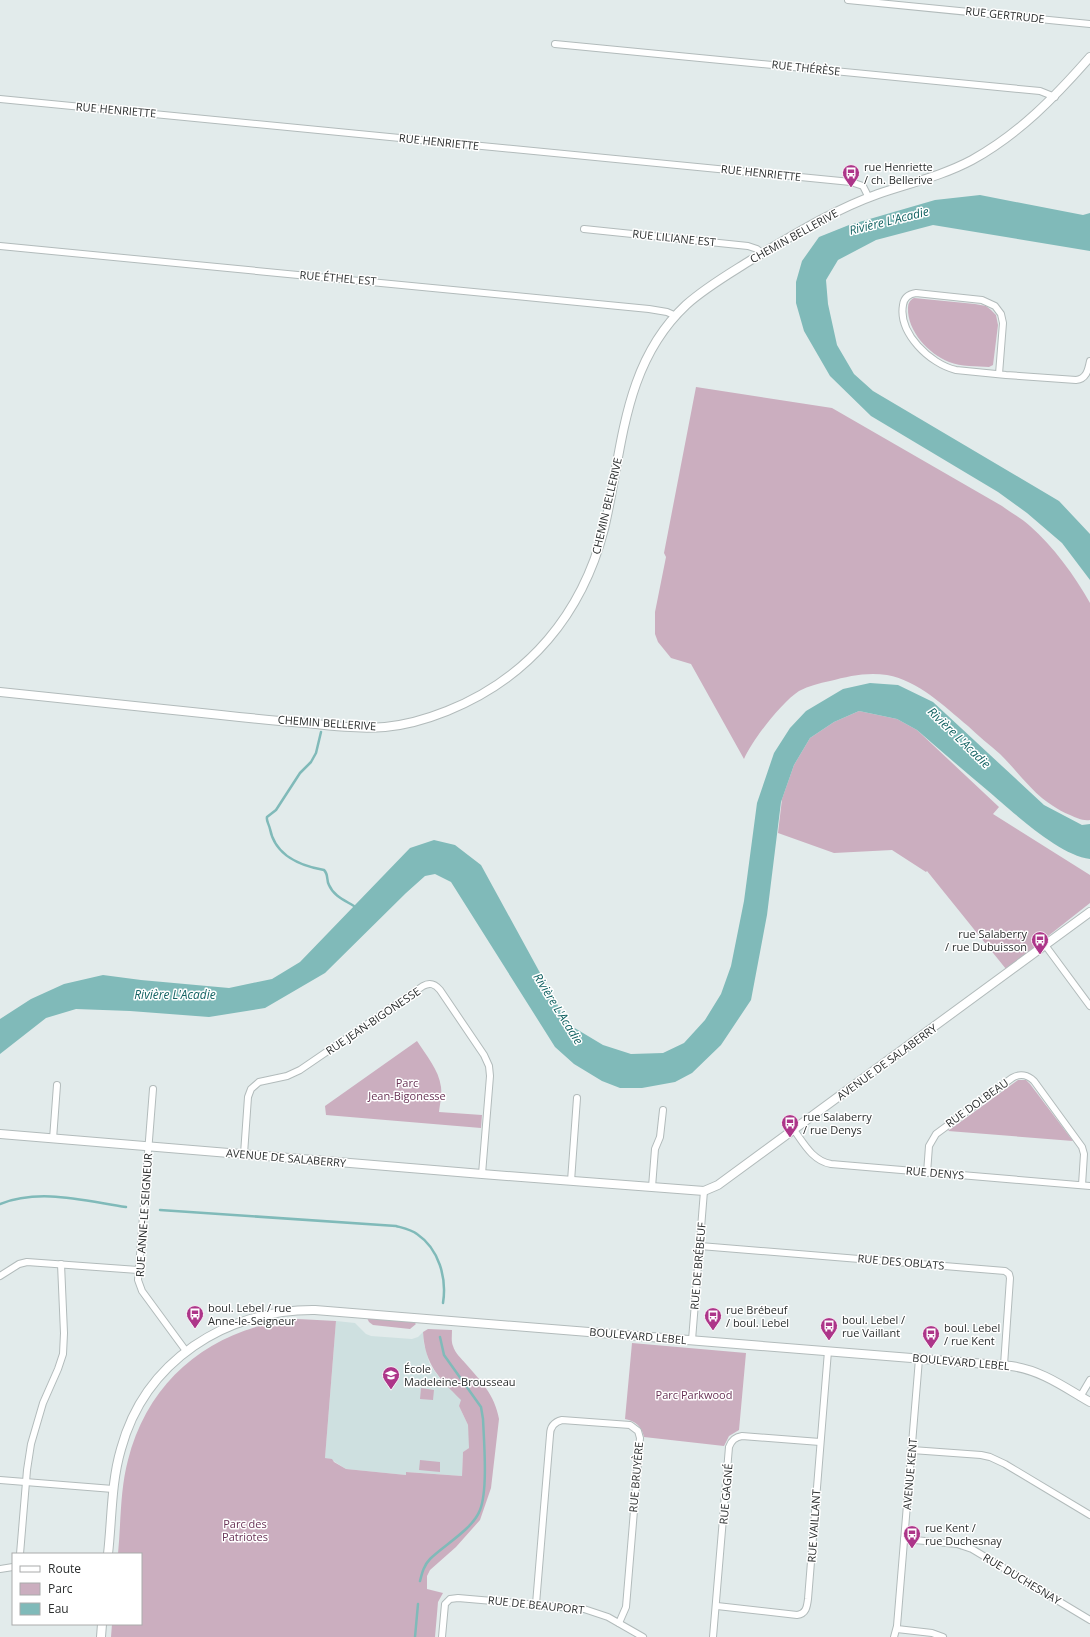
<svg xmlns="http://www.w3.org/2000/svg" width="1090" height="1637" viewBox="0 0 1090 1637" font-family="'Open Sans',sans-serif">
<rect width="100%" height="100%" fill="#e2ebeb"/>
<path fill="#cee0e0" d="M336,1321L355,1323L366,1334L371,1336L412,1339L418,1337L423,1332L424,1344L430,1365L442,1381L462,1400L459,1406L468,1425L469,1435V1448L463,1452L462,1476L407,1472L406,1475L346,1469L332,1460L325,1458Z"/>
<g fill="#cbaebf">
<path d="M914,298L975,304L986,306L991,310L996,315L998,325L993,365L989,367C977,366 961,367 949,362C929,354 907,331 908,308C908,303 910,300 914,298Z"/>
<path d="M696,387L832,408L1002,506C1011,513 1022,518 1030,526C1053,546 1075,576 1090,603V820C1082,821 1077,818 1070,815C1036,800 1025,779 1000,754C990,745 978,736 968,726C944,706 919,681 887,675C867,672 849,676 830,681C819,683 809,686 799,691C782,702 752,740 744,759L691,664L671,658L658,642L655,634V612L666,557L664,553Z"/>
<path d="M859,711L897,719L917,730L999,807L993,814L1090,875V903L1006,969L927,871L926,872L892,850L834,853L778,833L782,799L794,765L810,738L834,722Z"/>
<path d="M417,1041C426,1055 439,1070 441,1087C442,1095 440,1104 439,1112L482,1115L481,1128L326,1115L325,1106Z"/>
<path d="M1018,1080H1026L1030,1084L1073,1141L948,1131Z"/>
<path d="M367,1318L414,1322L416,1324L410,1329L373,1325L369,1322Z"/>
<path d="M298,1319L336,1321L325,1458L332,1459L334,1462L346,1469L406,1475V1472L462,1476L463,1452L469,1448L468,1425L459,1406L461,1400C439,1378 425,1365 423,1332L428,1329L452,1330C452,1336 451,1341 453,1346C455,1353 461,1358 466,1364C480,1380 495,1395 499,1419L491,1488L480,1520L456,1547L430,1570L427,1576V1589L443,1593L438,1602L435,1637H111L112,1624H141V1554H118C121,1523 120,1490 128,1460C149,1377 214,1327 298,1319Z"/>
<path d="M632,1343L746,1353L739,1430L729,1436L724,1446L644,1437C642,1427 636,1421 625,1419Z"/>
<path d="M421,1388L434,1390L433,1400L420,1399Z"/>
<path d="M420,1460L440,1462V1472L419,1470Z"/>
</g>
<g fill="#80bab9">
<path d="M980,195L1083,215L1090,213V251L933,225L876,240L838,260L826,280L828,304L837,345L854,374L873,391L1059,501L1090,534V580L1062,543L1027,513L998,492L871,416L830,376L804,331L796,303V282L802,261L819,237L849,225L935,200Z"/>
<path d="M870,683L898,685L933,702L1044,805L1082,825L1090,824V859C1058,855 1012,811 987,790C963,770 940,750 917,730L897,719L859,711L834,722L810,738L794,765L781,802L767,915L751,1000L721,1045L692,1073L675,1082L642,1088H620L602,1081L574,1064L555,1047L451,882L435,874L425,876L406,893L325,973L265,1008L209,1017L130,1011L76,1009L46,1018L0,1054V1019L31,999L64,984L103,975L141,980L229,988L272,979L300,962L410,848L434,840L455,845L481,865L568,1024L603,1045L631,1054L663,1053L684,1043L705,1020L721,994L731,966L744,901L757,803L774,753L790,728L806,711L843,689Z"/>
</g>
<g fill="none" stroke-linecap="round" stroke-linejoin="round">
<g stroke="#80bab9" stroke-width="2.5">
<path d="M321,732L316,753L311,762L300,773L276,810L267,817C266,821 269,824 270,829C275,855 300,866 324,870C329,875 326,880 329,885C334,897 347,901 357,908"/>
<path d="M0,1204C40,1188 85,1201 126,1207"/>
<path d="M160,1210L396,1226C403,1228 412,1230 417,1234C439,1249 447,1278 443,1303"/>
<path d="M420,1581C422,1573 424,1565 430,1559C444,1545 473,1529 480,1510C488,1490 484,1442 483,1419L481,1407L444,1355L440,1337"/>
<path d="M415,1637L418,1604"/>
</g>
<g stroke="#b2bbbb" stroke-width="8">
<g id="street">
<path d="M848,0L1090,24"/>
<path d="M555,44L1040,91L1055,97"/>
<path d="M0,99L851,182L863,186L869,198"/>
<path d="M584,229L748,246L757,249L762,253"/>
<path d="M0,246L649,309L667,312L676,316"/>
<path d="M999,374L1003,323L1001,314L995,306L982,300L916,293C909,294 904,297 903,305C898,333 930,364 956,370L1006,375L1076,380C1086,379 1088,371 1090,361"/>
<path d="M1045,945L1090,1006"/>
<path d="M153,1089L138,1280L142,1291L186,1351"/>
<path d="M794,1130C804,1144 813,1161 831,1164L1090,1186"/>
<path d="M53,1139L57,1085"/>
<path d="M244,1154L248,1097L251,1089L259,1082L287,1076L300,1070L423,986C430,982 435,984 440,990L484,1055L489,1066L490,1076L482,1174"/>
<path d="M927,1173L929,1146L936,1134L1012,1078C1020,1073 1028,1075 1034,1081L1082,1147L1084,1154L1082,1185"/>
<path d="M571,1181L577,1098"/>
<path d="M652,1187L655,1149L660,1137L663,1110"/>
<path d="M700,1246L1005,1271L1009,1274L1010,1278L1004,1365"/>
<path d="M0,1276L19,1264L27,1262L138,1270"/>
<path d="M692,1340L704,1191"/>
<path d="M1080,1397L1090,1380"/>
<path d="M912,1450L981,1455L990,1457L1005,1464L1090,1515"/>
<path d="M0,1480L113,1489"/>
<path d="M904,1539L957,1544L972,1549L1090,1620"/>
<path d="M20,1554L27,1470L31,1444L43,1403L58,1369L63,1354L64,1333L61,1264"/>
<path d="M0,1569L13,1567"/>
<path d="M536,1604L550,1435C550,1427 554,1422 562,1420L630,1425L638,1431L640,1438L626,1607L619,1623"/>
<path d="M717,1606L797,1615C806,1614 807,1607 808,1599L828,1351"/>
<path d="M897,1629L932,1633L943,1637"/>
<path d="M442,1637L445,1604L450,1599L458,1598L584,1609L608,1617L643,1637"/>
<path d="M713,1637L729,1447C731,1441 735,1437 742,1436L820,1442"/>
<path d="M894,1637L897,1626L919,1359"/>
</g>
</g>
<g stroke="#b2bbbb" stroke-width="10">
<g id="secondary">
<path d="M0,692C73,700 147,707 221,715C249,718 278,721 306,723C332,726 358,729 385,727C406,725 427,719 447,711C529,678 582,614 604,529C623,450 622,365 686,305C706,287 729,274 751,260C792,236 833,210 878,194C910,183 942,176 972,160C1019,134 1055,97 1090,57"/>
<path d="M0,1134L482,1174L704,1191L718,1185L1090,912"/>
<path d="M108,1554C112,1519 111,1483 121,1449C145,1361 226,1309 315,1310L1011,1366C1041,1370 1064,1387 1090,1402"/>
<path d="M101,1637L102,1624"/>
</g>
</g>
<use href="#street" stroke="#fff" stroke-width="6"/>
<use href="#secondary" stroke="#fff" stroke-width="8"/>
</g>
<defs>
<g id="bus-pin" transform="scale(0.9)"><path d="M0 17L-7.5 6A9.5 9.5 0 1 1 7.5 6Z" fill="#ad3589" stroke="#fff"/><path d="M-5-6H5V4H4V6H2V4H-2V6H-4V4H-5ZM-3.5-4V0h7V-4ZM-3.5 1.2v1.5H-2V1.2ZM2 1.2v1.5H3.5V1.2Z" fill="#fff"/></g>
<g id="school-pin" transform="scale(0.9)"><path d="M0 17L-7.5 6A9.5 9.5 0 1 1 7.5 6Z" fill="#ad3589" stroke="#fff"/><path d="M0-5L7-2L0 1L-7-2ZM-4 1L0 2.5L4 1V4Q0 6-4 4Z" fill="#fff"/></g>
</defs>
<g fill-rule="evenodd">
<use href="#bus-pin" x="851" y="173"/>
<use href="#bus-pin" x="1040" y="940"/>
<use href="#bus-pin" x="790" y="1123"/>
<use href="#bus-pin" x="195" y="1314"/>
<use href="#bus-pin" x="713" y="1316"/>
<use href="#bus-pin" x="829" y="1326"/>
<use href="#bus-pin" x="931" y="1334"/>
<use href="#school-pin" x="391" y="1375"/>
<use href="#bus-pin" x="912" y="1534"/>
</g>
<g text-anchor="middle" stroke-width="3" stroke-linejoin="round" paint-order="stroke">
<g font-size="11" fill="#2b2e2e" stroke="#fff">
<text transform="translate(1005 15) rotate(6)" y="4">RUE GERTRUDE</text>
<text transform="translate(806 68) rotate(6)" y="4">RUE THÉRÈSE</text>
<text transform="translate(116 110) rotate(5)" y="4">RUE HENRIETTE</text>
<text transform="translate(439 142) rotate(6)" y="4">RUE HENRIETTE</text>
<text transform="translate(761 173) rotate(6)" y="4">RUE HENRIETTE</text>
<text transform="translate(794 236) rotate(-29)" y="4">CHEMIN BELLERIVE</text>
<text transform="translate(674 238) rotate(6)" y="4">RUE LILIANE EST</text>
<text transform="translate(338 278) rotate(5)" y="4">RUE ÉTHEL EST</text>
<text transform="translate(607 506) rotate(-77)" y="4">CHEMIN BELLERIVE</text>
<text transform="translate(327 723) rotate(4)" y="4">CHEMIN BELLERIVE</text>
<text transform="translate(373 1021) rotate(-34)" y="4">RUE JEAN-BIGONESSE</text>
<text transform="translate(887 1062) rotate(-36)" y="4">AVENUE DE SALABERRY</text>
<text transform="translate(977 1103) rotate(-36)" y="4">RUE DOLBEAU</text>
<text transform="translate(286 1158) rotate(5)" y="4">AVENUE DE SALABERRY</text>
<text transform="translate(935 1173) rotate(5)" y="4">RUE DENYS</text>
<text transform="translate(144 1215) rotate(-86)" y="4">RUE ANNE-LE SEIGNEUR</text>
<text transform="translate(901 1262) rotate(5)" y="4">RUE DES OBLATS</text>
<text transform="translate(698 1266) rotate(-85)" y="4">RUE DE BRÉBEUF</text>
<text transform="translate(638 1336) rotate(5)" y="4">BOULEVARD LEBEL</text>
<text transform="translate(961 1362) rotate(5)" y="4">BOULEVARD LEBEL</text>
<text transform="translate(910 1474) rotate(-85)" y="4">AVENUE KENT</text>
<text transform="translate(636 1477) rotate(-85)" y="4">RUE BRUYÈRE</text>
<text transform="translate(726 1494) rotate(-85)" y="4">RUE GAGNÉ</text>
<text transform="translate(814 1526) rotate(-86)" y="4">RUE VAILLANT</text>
<text transform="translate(1022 1579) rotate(31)" y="4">RUE DUCHESNAY</text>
<text transform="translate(536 1605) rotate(6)" y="4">RUE DE BEAUPORT</text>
</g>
<g font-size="11" fill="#2b2e2e" stroke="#fff" text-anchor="start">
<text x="864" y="171">rue Henriette<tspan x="864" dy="13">/ ch. Bellerive</tspan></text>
<text x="1027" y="938" text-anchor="end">rue Salaberry<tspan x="1027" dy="13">/ rue Dubuisson</tspan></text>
<text x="803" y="1121">rue Salaberry<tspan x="803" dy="13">/ rue Denys</tspan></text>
<text x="208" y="1312">boul. Lebel / rue<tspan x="208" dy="13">Anne-le-Seigneur</tspan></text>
<text x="726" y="1314">rue Brébeuf<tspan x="726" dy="13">/ boul. Lebel</tspan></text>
<text x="842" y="1324">boul. Lebel /<tspan x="842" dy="13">rue Vaillant</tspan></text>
<text x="944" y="1332">boul. Lebel<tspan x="944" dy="13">/ rue Kent</tspan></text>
<text x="404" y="1373">École<tspan x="404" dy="13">Madeleine-Brousseau</tspan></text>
<text x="925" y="1532">rue Kent /<tspan x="925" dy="13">rue Duchesnay</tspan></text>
</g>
<g font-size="11" fill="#683255" stroke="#fff">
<text x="407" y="1087">Parc<tspan x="407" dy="13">Jean-Bigonesse</tspan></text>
<text x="694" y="1399">Parc Parkwood</text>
<text x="245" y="1528">Parc des<tspan x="245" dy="13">Patriotes</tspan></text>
</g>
<g font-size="12" font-style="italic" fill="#126262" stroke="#fff">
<text transform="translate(889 221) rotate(-14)" y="4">Rivière L'Acadie</text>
<text transform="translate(959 738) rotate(44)" y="4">Rivière L'Acadie</text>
<text x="175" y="999">Rivière L'Acadie</text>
<text transform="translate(558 1009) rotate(58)" y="4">Rivière L'Acadie</text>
</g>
</g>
<rect x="12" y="1553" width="130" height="72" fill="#ffffff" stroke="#aaabab"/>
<rect x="20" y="1566" width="20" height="6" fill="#ffffff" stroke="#aaabab"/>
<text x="48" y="1573" font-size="12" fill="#2b2e2e">Route</text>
<rect x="20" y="1583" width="20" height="12" fill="#cbaebf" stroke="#aaabab"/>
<text x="48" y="1593" font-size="12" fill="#2b2e2e">Parc</text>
<rect x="20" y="1603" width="20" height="12" fill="#80bab9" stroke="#aaabab"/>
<text x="48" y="1613" font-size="12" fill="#2b2e2e">Eau</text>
</svg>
